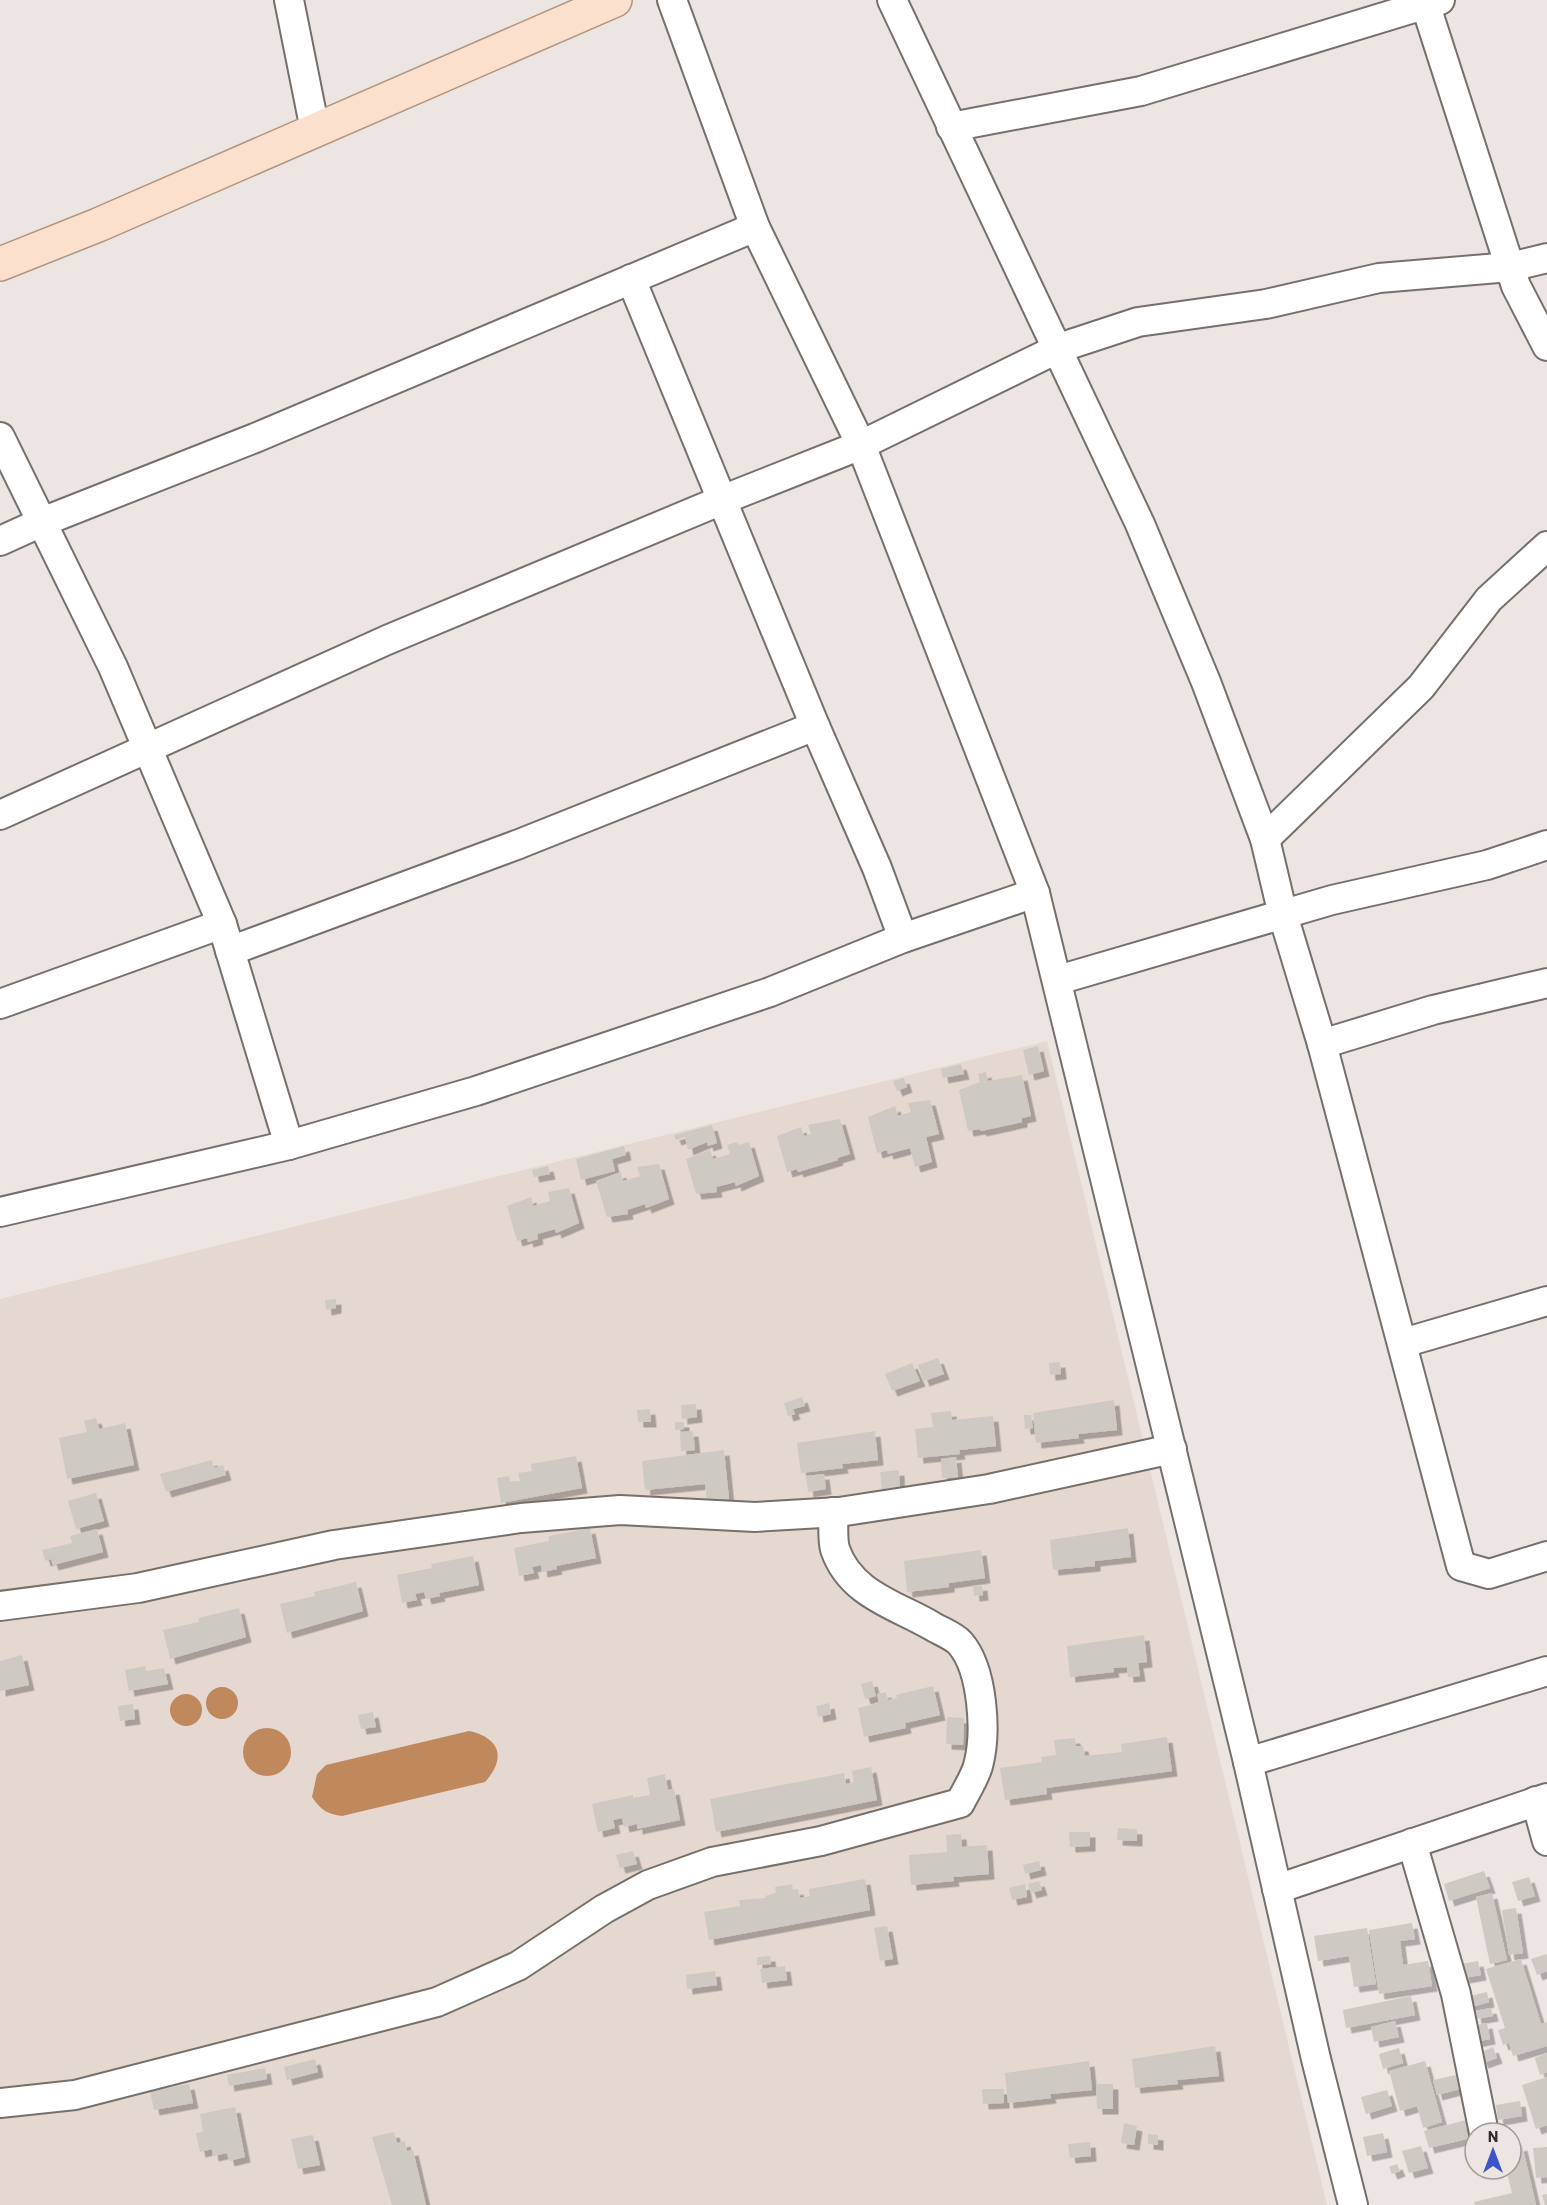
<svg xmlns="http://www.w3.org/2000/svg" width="1547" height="2205" viewBox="0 0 1547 2205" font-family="Barlow,sans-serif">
<defs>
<filter id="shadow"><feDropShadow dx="5.5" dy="5.5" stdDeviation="0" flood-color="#0004"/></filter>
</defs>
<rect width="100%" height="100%" fill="#ece5e1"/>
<path fill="#e5d8d0" d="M1047,1041L1327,2205H0V1299Z"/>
<g fill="#c0895d">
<circle cx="222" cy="1703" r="16"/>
<circle cx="186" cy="1710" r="16"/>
<circle cx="267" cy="1752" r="24"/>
<path d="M469,1731C501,1738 506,1759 485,1782L342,1816C327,1814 321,1810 312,1797L317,1774L326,1765Z"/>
</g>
<g fill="#cfc9c4" filter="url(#shadow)">
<path d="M1038,1046L1044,1071L1029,1075L1023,1050Z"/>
<path d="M961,1064L964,1074L943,1078L941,1069Z"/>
<path d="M986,1072L988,1081L1022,1075L1031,1116L1022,1118V1122L981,1131L980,1129L968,1131L959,1090L980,1082L978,1074Z"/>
<path d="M904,1078L907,1087L897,1091L893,1081Z"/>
<path d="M930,1100L939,1134L926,1137L932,1162L915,1167L910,1148L888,1154L887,1150L877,1153L868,1117L895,1106L898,1116L911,1112L908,1103Z"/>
<path d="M840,1119L850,1154L837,1158L838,1160L798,1172L797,1169L787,1172L777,1136L801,1127L804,1136L811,1134L808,1125Z"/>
<path d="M712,1125L717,1143L708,1146L707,1142L688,1150L685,1137L676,1140L674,1135Z"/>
<path d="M737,1142L738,1145L749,1142L759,1176L736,1186L735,1182L716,1187L717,1192L696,1194L686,1159L710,1150L713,1159L730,1154L727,1145Z"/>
<path d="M624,1146L626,1155L612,1159L615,1171L581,1180L576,1159Z"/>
<path d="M659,1164L669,1199L646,1208L645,1204L627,1210L628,1214L607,1217L596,1181L621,1172L623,1181L640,1176L637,1167Z"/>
<path d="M548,1166L550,1174L534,1177L532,1170Z"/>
<path d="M569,1188L579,1223L556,1233L555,1229L537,1234L538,1239L528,1242L527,1238L517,1241L507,1206L531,1197L533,1206L550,1201L548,1192Z"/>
<path d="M336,1299V1308L326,1310L325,1300Z"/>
<path d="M938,1358L944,1374L924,1381L918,1365Z"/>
<path d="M1060,1362L1061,1374L1050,1375L1049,1363Z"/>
<path d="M912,1363L920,1381L892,1391L885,1374Z"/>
<path d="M802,1397L805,1406L793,1409L795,1414L788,1416L784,1403Z"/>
<path d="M1114,1400L1117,1430L1078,1434L1079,1438L1036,1443L1033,1413Z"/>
<path d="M696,1404L697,1417L682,1419L681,1405Z"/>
<path d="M650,1409L651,1422H638L637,1410Z"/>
<path d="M951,1411L952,1420L993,1416L996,1446L959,1450L960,1454L918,1458L915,1429L933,1427L931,1413Z"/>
<path d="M1024,1415H1031L1033,1428L1025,1429Z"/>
<path d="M96,1418L99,1429L125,1423L134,1465L67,1479L59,1438L87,1432L84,1421Z"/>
<path d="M675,1422H684V1429L675,1430Z"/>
<path d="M693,1431L695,1450L681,1451L680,1432Z"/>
<path d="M875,1431L878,1460L842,1464L843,1468L801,1473L797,1443Z"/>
<path d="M724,1450L729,1499L707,1501L705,1484L645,1490L642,1461Z"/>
<path d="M576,1456L582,1488L501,1503L497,1478L509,1476L510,1482L520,1481L518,1473L532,1471L531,1464Z"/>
<path d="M956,1457L958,1477L942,1478L941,1459Z"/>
<path d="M212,1460L214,1468L223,1465L226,1475L166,1492L160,1474Z"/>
<path d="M899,1470L900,1490L882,1491L880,1472Z"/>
<path d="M824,1474L826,1489L808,1492L806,1476Z"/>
<path d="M96,1493L104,1521L76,1529L68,1501Z"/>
<path d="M590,1528L596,1558L556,1566L557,1569L542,1572L541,1565L532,1567L534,1573L519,1576L514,1548L549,1541V1536Z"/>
<path d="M1128,1528L1131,1557L1095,1561V1566L1053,1570L1050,1540Z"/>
<path d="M97,1529L103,1552L53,1565L51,1559L45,1561L42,1550L72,1543L70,1536Z"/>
<path d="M981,1550L985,1578L949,1583V1587L907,1592L904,1561Z"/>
<path d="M473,1556L479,1585L439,1593L440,1596L426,1599L424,1592L415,1594L417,1600L402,1603L397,1575L432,1568L431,1564Z"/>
<path d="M356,1582L363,1611L287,1633L280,1604L315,1596L314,1592Z"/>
<path d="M982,1585L983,1595L974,1596L973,1586Z"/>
<path d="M239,1608L246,1637L170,1659L163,1630L199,1622L198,1618Z"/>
<path d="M1144,1635L1147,1662L1138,1663L1140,1676L1128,1677L1127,1667L1113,1668L1114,1672L1070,1677L1067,1646Z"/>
<path d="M22,1655L29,1685L0,1691V1661Z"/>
<path d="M145,1666L146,1671L164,1668L168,1684L129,1691L125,1670Z"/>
<path d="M872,1681L876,1696L865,1699L861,1684Z"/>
<path d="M933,1686L940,1715L905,1723L906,1728L864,1737L858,1708L879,1703L877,1694L886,1692L888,1700L897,1698L896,1695Z"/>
<path d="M829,1703L831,1714L818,1717L816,1706Z"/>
<path d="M133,1704L135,1719L120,1721L118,1706Z"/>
<path d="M373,1712L376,1727L361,1729L358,1715Z"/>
<path d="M947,1717L964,1718L963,1745L946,1744Z"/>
<path d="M1167,1737L1172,1771L1046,1788L1047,1794L1005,1800L1000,1768L1042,1762L1041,1757L1056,1755L1054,1740L1075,1738L1076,1746H1083L1085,1756L1122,1752L1121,1744Z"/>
<path d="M871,1767L877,1800L716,1832L710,1799L844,1773L846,1784L854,1782L852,1771Z"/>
<path d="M665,1774L668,1790L674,1789L680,1820L637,1829V1824L624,1827L622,1818L613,1820L615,1828L598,1832L592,1804L633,1795V1798L650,1795L647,1778Z"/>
<path d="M1118,1828L1137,1829V1841L1117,1840Z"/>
<path d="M1069,1832H1090V1846L1070,1847Z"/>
<path d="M961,1834L962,1847L987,1845L989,1874L953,1877L954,1881L911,1885L909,1855L947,1852L946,1835Z"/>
<path d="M633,1851L637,1864L620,1868L616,1855Z"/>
<path d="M1039,1861L1041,1870L1025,1874L1023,1865Z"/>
<path d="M1484,1871L1490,1888L1449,1901L1444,1884Z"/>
<path d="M1529,1877L1535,1896L1518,1901L1512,1882Z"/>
<path d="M865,1879L870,1910L709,1940L704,1912L740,1906L739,1900L766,1898L765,1896L776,1893L775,1887L792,1884L793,1890L798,1889L800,1898L810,1896L809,1889Z"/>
<path d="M1039,1881L1042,1890L1031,1893L1028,1884Z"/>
<path d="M1025,1884L1027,1897L1012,1900L1009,1888Z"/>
<path d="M1492,1893L1507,1960L1490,1964L1476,1897Z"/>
<path d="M1516,1908L1523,1953L1509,1955L1502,1910Z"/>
<path d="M1412,1923L1415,1939L1400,1941L1403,1965L1428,1961L1432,1986L1379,1994L1369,1930Z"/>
<path d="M887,1926L893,1959L880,1961L874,1928Z"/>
<path d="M1367,1928L1376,1984L1354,1987L1349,1956L1318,1961L1314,1936Z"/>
<path d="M1547,1954V1971L1537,1975L1531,1959Z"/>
<path d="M770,1956L771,1964L757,1965V1957Z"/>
<path d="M1521,1959L1541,2024L1547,2022V2046L1513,2056L1509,2043L1503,2045L1498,2030L1505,2028L1486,1969Z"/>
<path d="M1478,1961L1481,1975L1464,1978L1461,1964Z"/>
<path d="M785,1966L787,1980L762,1983L760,1969Z"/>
<path d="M715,1971L717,1985L687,1989L686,1975Z"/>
<path d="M1487,1992L1489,2002L1468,2008L1466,1997Z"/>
<path d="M1411,1996L1415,2015L1346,2028L1343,2010Z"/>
<path d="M1491,2008L1493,2016L1476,2019L1475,2011Z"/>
<path d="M1395,2021L1399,2037L1374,2042L1371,2027Z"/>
<path d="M1487,2023L1490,2039L1474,2042L1471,2026Z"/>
<path d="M1215,2046L1219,2076L1177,2080L1178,2084L1135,2088L1132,2059Z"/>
<path d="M1493,2047L1497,2058L1483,2063L1479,2053Z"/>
<path d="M1399,2048L1403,2063L1383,2069L1379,2054Z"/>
<path d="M1547,2053V2072L1540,2075L1535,2058Z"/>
<path d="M315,2059L318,2072L287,2080L284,2067Z"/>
<path d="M1089,2061L1092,2090L1050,2094L1051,2098L1008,2103L1005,2073Z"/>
<path d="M1425,2061L1442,2122L1423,2128L1417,2106L1400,2111L1389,2071Z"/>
<path d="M265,2068L267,2079L229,2086L227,2075Z"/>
<path d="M1456,2075L1460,2089L1437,2095L1433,2080Z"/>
<path d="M1547,2077V2125L1536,2129L1522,2085Z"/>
<path d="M189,2084L193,2103L154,2110L150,2091Z"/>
<path d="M1096,2084H1113V2109H1097Z"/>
<path d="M982,2089H1004V2103L983,2104Z"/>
<path d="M1387,2090L1392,2106L1366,2114L1361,2097Z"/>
<path d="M1520,2101L1522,2116L1498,2120L1496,2105Z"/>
<path d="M235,2107L245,2157L229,2161L227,2153L213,2156L212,2149L200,2152L196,2133L203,2132L200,2114Z"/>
<path d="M1466,2120L1471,2138L1429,2148L1424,2131Z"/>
<path d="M1124,2123L1137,2126L1134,2145L1121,2143Z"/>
<path d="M394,2132L397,2143L405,2141L407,2151L413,2150L426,2205H392L372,2137Z"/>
<path d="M1383,2133L1387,2152L1367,2156L1363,2137Z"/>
<path d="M1148,2134L1158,2135V2145L1148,2144Z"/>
<path d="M313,2135L320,2165L298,2169L291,2139Z"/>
<path d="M1090,2142L1091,2156L1070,2158L1068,2144Z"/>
<path d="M1522,2145L1536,2205H1475L1474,2202L1512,2193L1506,2169H1511V2148Z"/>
<path d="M1421,2146L1428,2168L1409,2173L1402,2151Z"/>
<path d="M1547,2147V2177L1536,2178L1533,2148Z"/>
<path d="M1397,2164L1400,2171L1392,2174L1389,2167Z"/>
<path d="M1547,2194V2205H1545L1542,2195Z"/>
</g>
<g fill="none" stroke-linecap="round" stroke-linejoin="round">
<g stroke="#75706b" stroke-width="32">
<g id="minor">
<path d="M289,0L315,130"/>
<path d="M672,0L755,227L861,445L1035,893L1248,1762L1316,2059L1353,2205"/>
<path d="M892,0L1140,524L1206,682L1265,839L1283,915L1322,1044L1461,1566L1489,1574L1547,1556"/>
<path d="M1424,0L1516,286L1547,346"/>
<path d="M951,127L1141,91L1440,0"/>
<path d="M631,279L815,726L877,868L903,938"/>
<path d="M0,437L113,667L222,924L289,1145"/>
<path d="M0,541L42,522L255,438L755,227"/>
<path d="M0,815L387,640L722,500L861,445L1059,348L1138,322L1266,304L1379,278L1510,267L1547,258"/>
<path d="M1265,839L1421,687L1489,599L1547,546"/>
<path d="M230,951L519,844L815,726"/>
<path d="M1058,980L1332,900L1487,865L1547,845"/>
<path d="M0,1004L222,924"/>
<path d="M1322,1044L1433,1010L1547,983"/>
<path d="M0,1212L289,1145L476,1091L770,992L903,938L1035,893"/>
<path d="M1403,1343L1547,1301"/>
<path d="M0,1606L138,1588L334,1545L521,1518L620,1510L755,1517L839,1512L989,1489L1172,1449"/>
<path d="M1248,1762L1547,1671"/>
<path d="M1536,1801L1547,1841"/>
<path d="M1412,1843L1456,1994L1484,2133"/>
<path d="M1277,1889L1547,1798"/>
<path d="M0,2103L75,2095L437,2002L518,1966L604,1909L648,1885L712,1862L821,1841L960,1803C966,1791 974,1779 978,1766C987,1733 983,1669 960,1643C954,1636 940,1631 932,1626C896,1605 850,1594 835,1549C832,1539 834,1523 833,1512"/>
</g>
</g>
<g stroke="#b0947f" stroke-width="36">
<path id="major" d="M0,264L98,225L615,0"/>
</g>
<use href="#minor" stroke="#fff" stroke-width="28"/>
<use href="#major" stroke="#fae0cd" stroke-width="33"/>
</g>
<g transform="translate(1493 2151)"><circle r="28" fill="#ece5e1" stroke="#a09b98" stroke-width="1.5"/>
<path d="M0-4.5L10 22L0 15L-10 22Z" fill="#3c56c9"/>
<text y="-9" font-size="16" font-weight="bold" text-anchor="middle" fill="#2f2d2b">N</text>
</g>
</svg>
